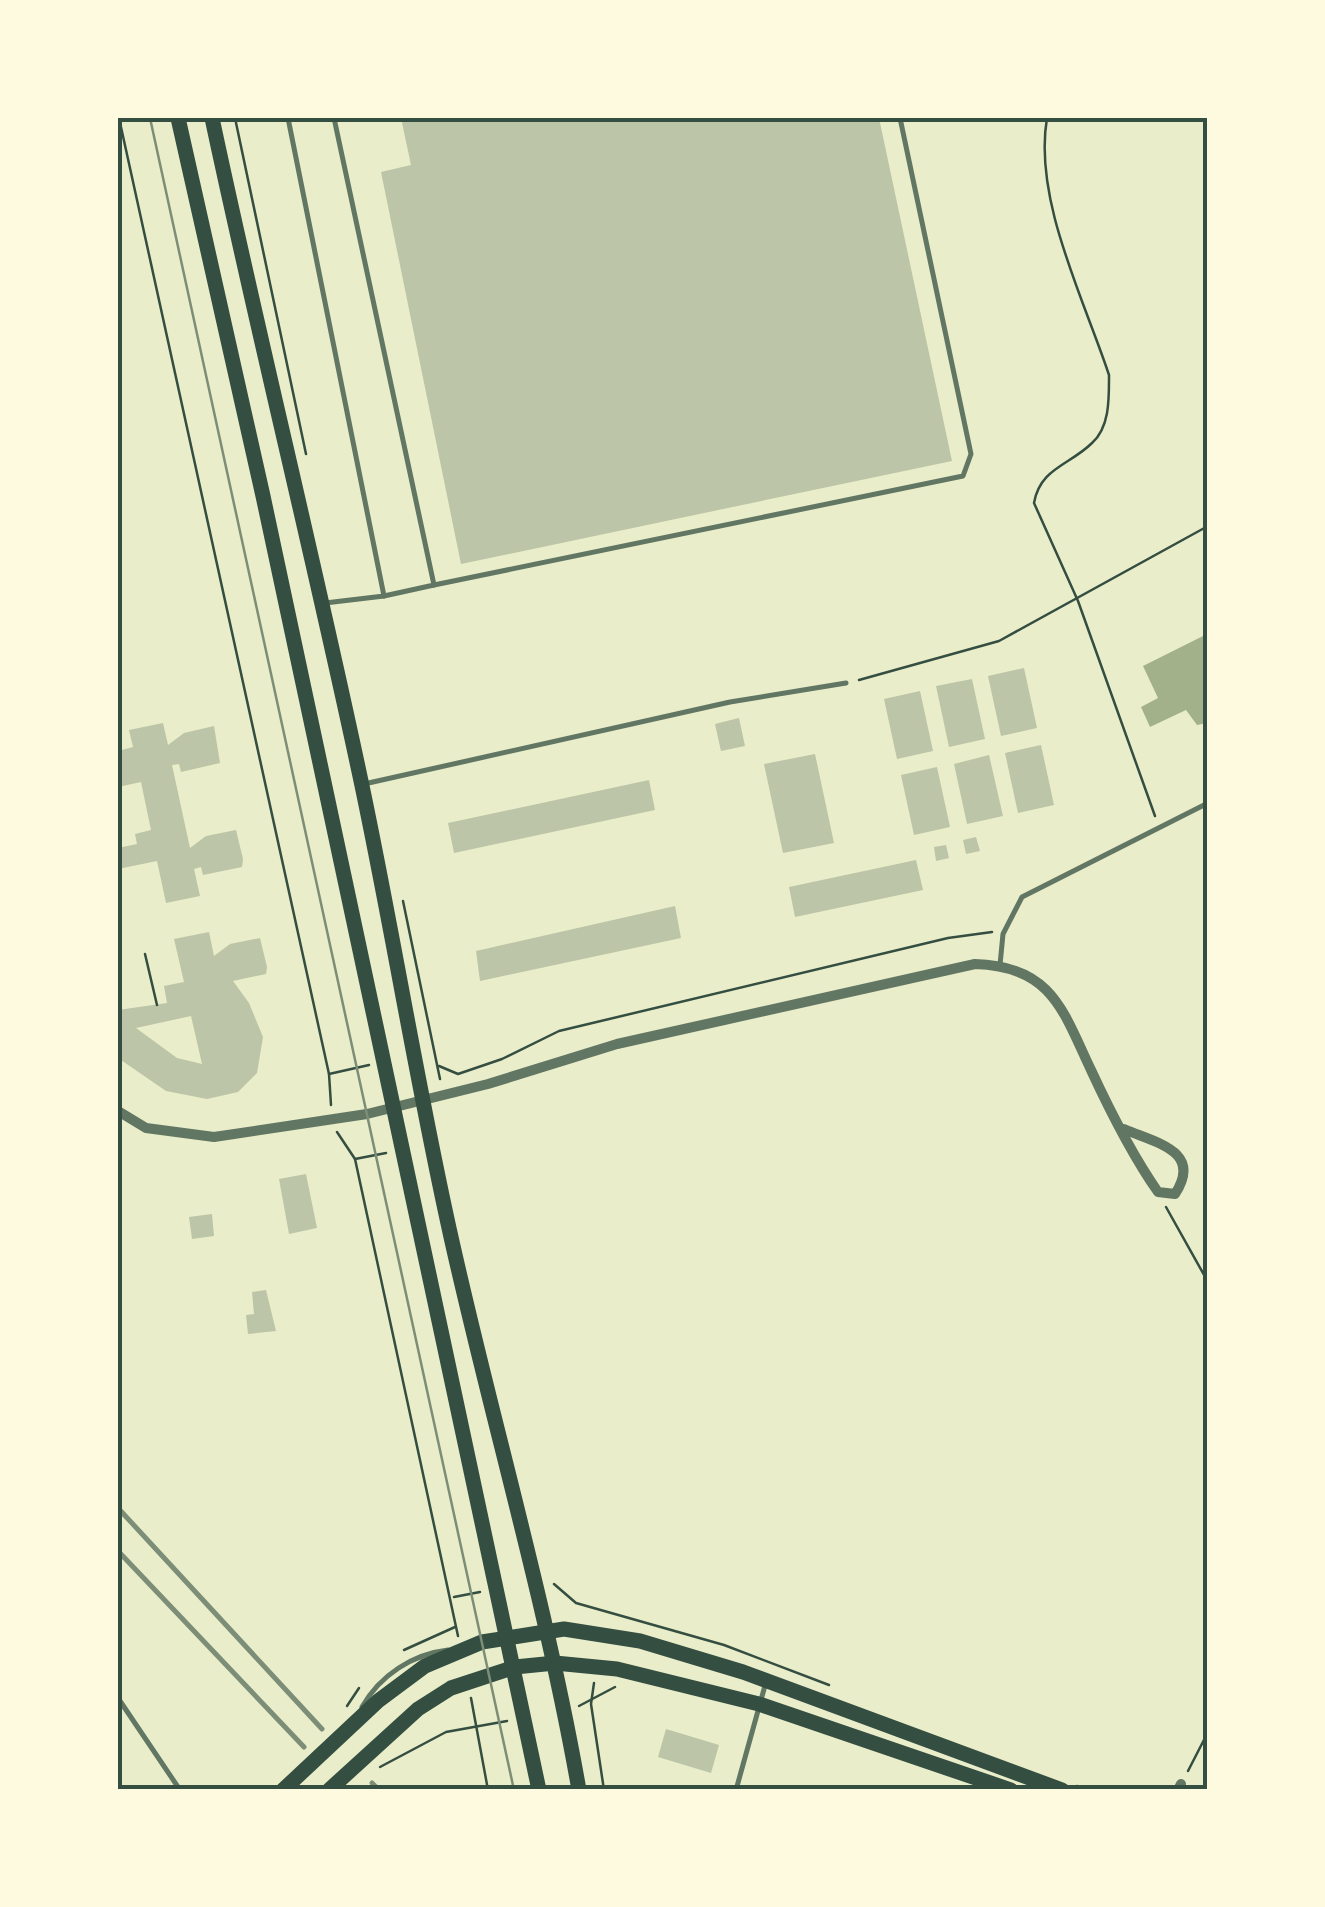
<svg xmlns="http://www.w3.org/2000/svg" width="1325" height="1907" viewBox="0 0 1325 1907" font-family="'Sofia Sans Condensed',sans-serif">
<rect width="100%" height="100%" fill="#e9edc9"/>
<path fill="#a3b18a" d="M1207,634V723L1197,725L1186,710L1150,727L1141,707L1158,698L1143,666Z"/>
<g fill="#bcc5a7" fill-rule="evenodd">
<path d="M401,118H879L952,461L461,564L381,172L411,165Z"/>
<path d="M1024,668L1037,728L1001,736L988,676Z"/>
<path d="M972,679L985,739L949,747L936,686Z"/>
<path d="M920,691L933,751L897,759L884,699Z"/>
<path d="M739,718L745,746L721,751L715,724Z"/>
<path d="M163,723L168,745L184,733L214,726L220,763L181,772L179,764L172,765L190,848L206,836L236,830L243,859L242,867L203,875L201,867L194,869L200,896L166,903L157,861L118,869V848L137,844L135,834L151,830L141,782L118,787V751L133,747L129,730Z"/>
<path d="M1041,745L1054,805L1018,813L1005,753Z"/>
<path d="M815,754L834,843L783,853L764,764Z"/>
<path d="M989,755L1003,816L967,824L954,764Z"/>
<path d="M937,767L950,827L914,835L901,775Z"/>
<path d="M649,780L655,810L454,853L448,823Z"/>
<path d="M976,837L980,851L966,854L963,840Z"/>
<path d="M946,845L949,858L936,861L934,847Z"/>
<path d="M916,860L923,890L795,917L789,887Z"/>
<path d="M675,906L681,938L480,981L476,951Z"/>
<path d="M209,932L214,956L230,944L260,938L267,967L266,974L233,981L249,1003L263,1037L257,1073L238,1092L207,1099L166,1091L118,1058V1010L167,1003L164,986L184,982L174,939ZM191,1016L202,1064L177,1058L136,1028Z"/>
<path d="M306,1174L317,1228L289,1234L279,1179Z"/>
<path d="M212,1214L214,1236L192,1239L189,1217Z"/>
<path d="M266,1290L276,1331L248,1334L246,1315L254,1314L252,1292Z"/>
<path d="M666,1729L719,1745L711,1773L658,1757Z"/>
</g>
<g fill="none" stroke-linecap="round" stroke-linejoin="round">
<g stroke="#344e41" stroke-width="2.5">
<path d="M119,118L329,1074L331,1105"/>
<path d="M235,118L306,454"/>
<path d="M1047,118C1033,199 1084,299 1109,375C1109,398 1110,427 1092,443C1070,465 1040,468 1034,503L1078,601L1155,816"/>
<path d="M859,680L999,641L1208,526"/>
<path d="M403,901L440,1079"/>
<path d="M145,954L157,1005"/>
<path d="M439,1066L458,1074L502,1059L559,1031L948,938L992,932"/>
<path d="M329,1074L369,1065"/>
<path d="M337,1132L355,1159L458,1636"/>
<path d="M355,1159L386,1153"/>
<path d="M1166,1207L1208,1282"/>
<path d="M554,1584L576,1603L724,1645L829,1685"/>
<path d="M454,1597L480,1592"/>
<path d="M404,1650L455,1627"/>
<path d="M594,1683L591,1704L604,1790"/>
<path d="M471,1698L488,1790"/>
<path d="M347,1706L359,1688"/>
<path d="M579,1706L615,1687"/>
<path d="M380,1767L446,1732L507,1721"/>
<path d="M1188,1771L1208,1732"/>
<path d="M1077,1786L1087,1790"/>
</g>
<g stroke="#617663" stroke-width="5">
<path d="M288,118L384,596L325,603"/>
<path d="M334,118L434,585L384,596"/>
<path d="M434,585L963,476L971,454L900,118"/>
<path d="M364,784L730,702L846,683"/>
<path d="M1000,965L1003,934L1022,897L1208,803"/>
<path d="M118,1698L180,1790"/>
<path d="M362,1707C380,1675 413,1654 448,1650"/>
<path d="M736,1790L766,1682"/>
</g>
<g stroke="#617663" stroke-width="10">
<path d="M118,1111L146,1128L214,1137L367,1114L488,1084L617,1044L975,964C1052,966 1063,1011 1091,1070C1110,1111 1132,1155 1158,1192L1175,1194C1203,1151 1156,1143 1124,1129"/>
<path d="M1178,1790L1181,1784"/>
</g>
<g stroke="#344e41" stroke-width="15">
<path d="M283,1790L378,1701L425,1666L482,1642L564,1629L640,1641L743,1672L1062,1790"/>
<path d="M329,1790L418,1709L451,1688L515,1667L555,1663L617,1669L759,1704L1011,1790"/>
</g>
<g stroke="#344e41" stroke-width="15">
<path d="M178,118L263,496L539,1790"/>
<path d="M212,118C259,339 314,559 361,781C393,932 417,1085 451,1237C492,1421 546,1602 579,1790"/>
</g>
<path stroke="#7c8e77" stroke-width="2.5" d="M150,118L514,1790"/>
<g stroke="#7c8e77" stroke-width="5">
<path d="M118,1508L322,1729"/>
<path d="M118,1551L304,1747"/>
<path d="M372,1783L379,1790"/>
</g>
</g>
<rect width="1325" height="1907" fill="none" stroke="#fefae0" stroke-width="240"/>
<rect x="120" y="120" width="1085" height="1667" fill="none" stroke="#344e41" stroke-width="4"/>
</svg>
